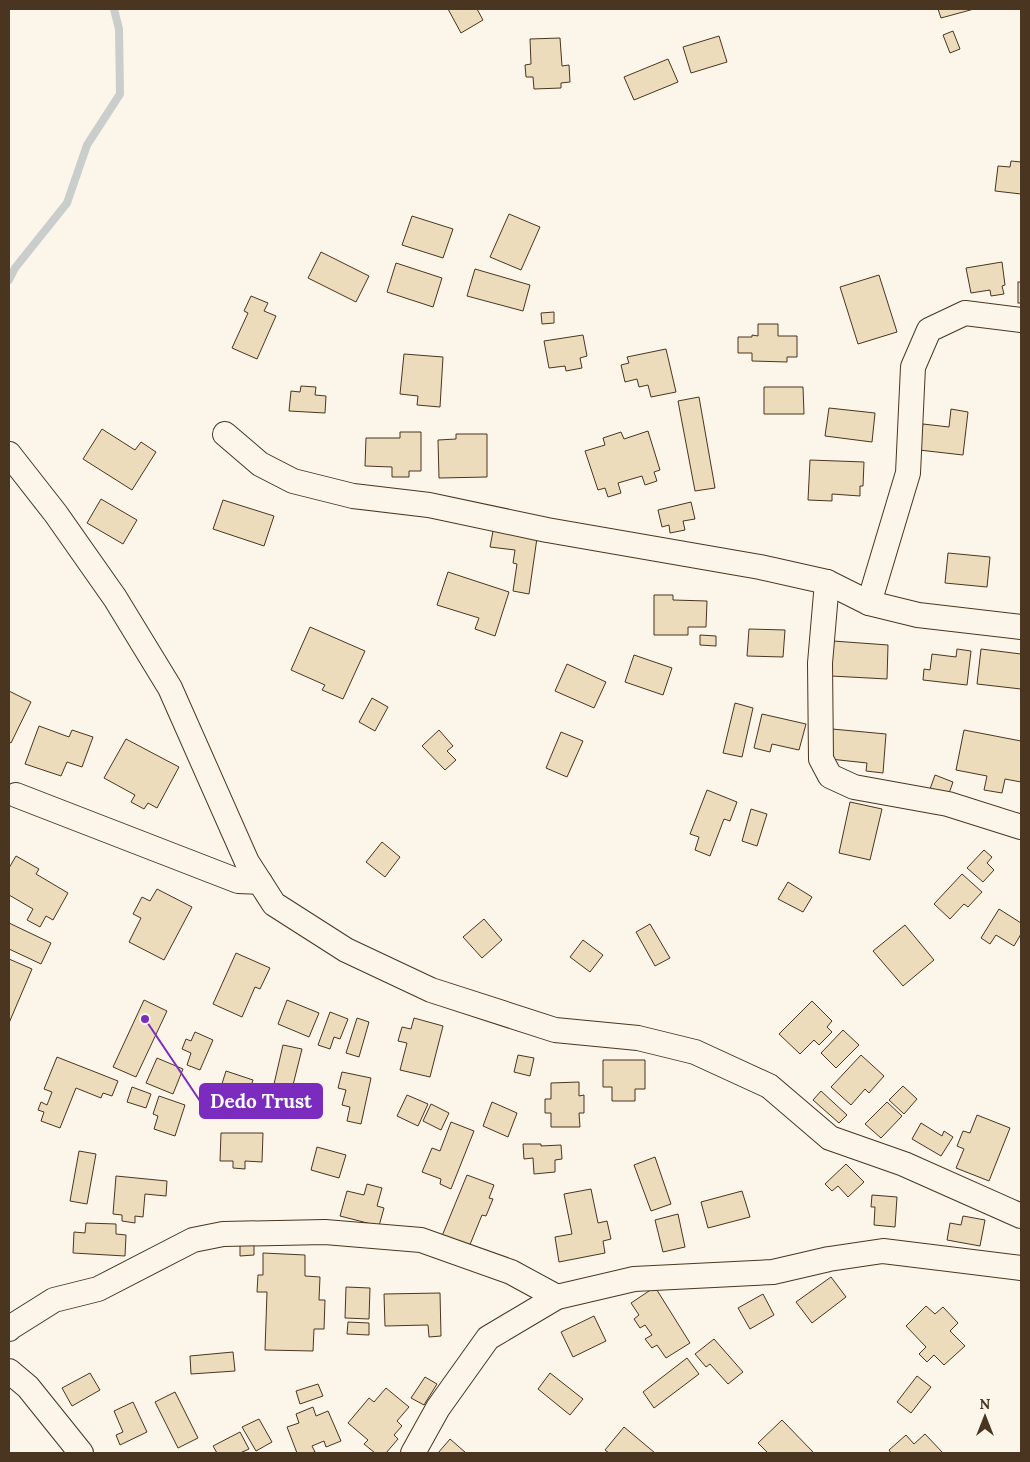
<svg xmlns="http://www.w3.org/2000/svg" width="1030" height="1462" viewBox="0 0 1030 1462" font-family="Lora,serif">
<rect width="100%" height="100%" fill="#fbf6e9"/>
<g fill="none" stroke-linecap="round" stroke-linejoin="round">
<path stroke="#c9cecd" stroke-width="8" d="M9,280L15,268L67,203L87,145L120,94L119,29L114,9"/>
</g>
<g fill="#ecdcbc" stroke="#4a3520">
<path d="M448,9H477L483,20L461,33Z"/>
<path d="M938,9H974L941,18Z"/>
<path d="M953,31L960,49L950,53L943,35Z"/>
<path d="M719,36L727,62L691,73L683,47Z"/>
<path d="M560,38L562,66L569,65L570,82L561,83V88L534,89L533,77H526L525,65L531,64L530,39Z"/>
<path d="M668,59L678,82L634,100L624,77Z"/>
<path d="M1011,161L1021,162V194L995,191L998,166L1010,167Z"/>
<path d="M509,214L540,227L521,270L490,257Z"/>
<path d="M412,216L453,229L443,258L402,245Z"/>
<path d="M321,252L369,276L356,302L308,278Z"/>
<path d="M1002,262L1005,285L1002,286L1004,294L991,296L990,290L971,293L966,268Z"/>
<path d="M396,263L442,278L433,307L387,292Z"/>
<path d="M475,269L530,285L523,311L467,296Z"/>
<path d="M879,275L897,332L858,344L840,287Z"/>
<rect x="1018" y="282" width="3" height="21"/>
<path d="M251,296L268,303L264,311L276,316L257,359L232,348L248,313L244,311Z"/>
<path d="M554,312V323L542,324L541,313Z"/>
<path d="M758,324H778V336H797V357H787V362L752,361V353H738V337H752V335L758,336Z"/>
<path d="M583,335L587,356L580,358L582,368L566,371L565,366L549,368L544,341Z"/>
<path d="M666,349L676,392L651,397L648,385L639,387L637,379L625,382L621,365L629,363L627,357Z"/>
<path d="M404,354L443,357L440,407L417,405L418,396L400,394Z"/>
<path d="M301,386L316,387L315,395L326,396L325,413L289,411L291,391L300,392Z"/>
<path d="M764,387H803L804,414H764Z"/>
<path d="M699,397L715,488L695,491L678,401Z"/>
<path d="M829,408L875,413L872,442L825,436Z"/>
<path d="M951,409L968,412L963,455L919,450L923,424L949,427Z"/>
<path d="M102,429L135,450L141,442L156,452L132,490L83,459Z"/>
<path d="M648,431L660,470L654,472L657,481L645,485L642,476L618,483L621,493L608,497L605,488L598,490L585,451L605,445L603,438L621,432L624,439Z"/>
<path d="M400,432H421V471H409V477H392V467L365,466L366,438H400Z"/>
<path d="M456,434H487V477L439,478L438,440L456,439Z"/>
<path d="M810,460L864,462L863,486H860V496L832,494V501L808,500Z"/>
<path d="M101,499L137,520L123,544L87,523Z"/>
<path d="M223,500L274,516L264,546L213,529Z"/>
<path d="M691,502L695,519L683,521L685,530L670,533L669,525L662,527L658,510Z"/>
<path d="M493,531L537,538L529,594L513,591L517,564L513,563L515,550L490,547Z"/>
<path d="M948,553L990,557L987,587L945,583Z"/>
<path d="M448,572L509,592L495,636L475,629L479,618L437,605Z"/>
<path d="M654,595H673V600L707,601L706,627H688V635H654Z"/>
<path d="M310,627L365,651L343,699L322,690L325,685L291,670Z"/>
<path d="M749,629L785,630L783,657L747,656Z"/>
<path d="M700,635L716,636V646L700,645Z"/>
<path d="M833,641L888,645L887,679L831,676Z"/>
<path d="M957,649L971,651L967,685L923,680L924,669L930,670L932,654L956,657Z"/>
<path d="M981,649L1021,654V689L977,684Z"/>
<path d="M634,655L672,668L663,695L625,682Z"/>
<path d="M567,664L606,682L594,708L555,691Z"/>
<path d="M9,691L31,702L11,743L9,742Z"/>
<path d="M372,698L388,707L375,731L359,722Z"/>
<path d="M735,703L753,708L742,757L723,753Z"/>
<path d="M762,714L806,724L799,750L772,744L770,752L754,748Z"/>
<path d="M39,726L69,737L72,730L93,737L82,767L67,762L61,776L25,764Z"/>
<path d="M832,729L886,734L883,773L866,771L867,763L830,759Z"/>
<path d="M439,730L453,746L447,751L456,760L445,770L422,746Z"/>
<path d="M964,730L1021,741V782L1005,779L1002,793L984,790L987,776L956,770Z"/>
<path d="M561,732L583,741L567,777L546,768Z"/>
<path d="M126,739L179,767L157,808L148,803L144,809L131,802L135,795L104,778Z"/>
<path d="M935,775L953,782L948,796L930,789Z"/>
<path d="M707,790L737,802L730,821L724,819L710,856L695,850L699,837L690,834Z"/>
<path d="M850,802L882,809L870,860L839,853Z"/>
<path d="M751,809L767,814L757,846L742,841Z"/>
<path d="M382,842L400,857L385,877L366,862Z"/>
<path d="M984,850L992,857L987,863L994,870L983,882L967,868Z"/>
<path d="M16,856L39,869L36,874L68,893L53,920L46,916L40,927L27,920L33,909L9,895V868Z"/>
<path d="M962,874L982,892L968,907L964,904L950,919L934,904Z"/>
<path d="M788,882L812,897L803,912L778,899Z"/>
<path d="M157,889L192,907L164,960L129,942L141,918L133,914L142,897L150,901Z"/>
<path d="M999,909L1021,923V934L1014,946L996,935L990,944L981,938Z"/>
<path d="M484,919L502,940L482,958L463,937Z"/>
<path d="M9,923L51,943L41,964L9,949Z"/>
<path d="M650,924L670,958L655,966L636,932Z"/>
<path d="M905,925L934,960L903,986L873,951Z"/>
<path d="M583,940L603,955L590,972L570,957Z"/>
<path d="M236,953L270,968L260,989L255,987L242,1017L213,1004Z"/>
<path d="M9,959L32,969L9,1023Z"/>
<path d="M144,1000L167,1011L136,1077L113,1067Z"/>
<path d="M287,1000L319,1013L309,1037L278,1024Z"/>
<path d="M812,1001L832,1021L827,1027L832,1032L819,1045L814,1040L800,1054L779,1034Z"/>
<path d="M330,1012L348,1019L340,1039L334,1037L330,1049L318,1045Z"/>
<path d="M357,1018L369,1022L359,1057L346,1053Z"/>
<path d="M414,1018L443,1026L430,1077L400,1070L407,1043L398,1041L402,1027L411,1029Z"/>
<path d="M843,1030L859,1045L836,1068L821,1053Z"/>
<path d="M195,1032L213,1040L200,1070L187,1065L191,1053L182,1049L186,1039L191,1041Z"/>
<path d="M283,1045L302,1049L292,1089L274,1084Z"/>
<path d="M518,1055L534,1058L530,1076L514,1072Z"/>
<path d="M861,1055L884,1076L869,1093L865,1089L851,1105L831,1087Z"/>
<path d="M57,1057L118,1081L112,1096L103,1093L101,1098L76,1088L60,1128L41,1121L44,1112L38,1110L41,1102L47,1105L52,1092L44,1089Z"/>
<path d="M157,1058L183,1069L173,1094L146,1083Z"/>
<path d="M603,1060H645V1089H635V1101H612V1087H603Z"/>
<path d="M226,1071L253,1080L247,1099L220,1090Z"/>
<path d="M342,1072L371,1078L361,1124L347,1121L350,1107L342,1105L346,1090L338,1088Z"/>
<path d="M579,1082V1096L584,1095V1113H579L580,1127H551V1113H545V1099H551V1083Z"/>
<path d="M903,1086L917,1099L904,1114L889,1100Z"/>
<path d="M132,1087L151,1094L146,1108L127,1102Z"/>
<path d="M821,1091L847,1115L839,1123L813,1100Z"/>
<path d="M407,1095L428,1104L418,1126L397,1116Z"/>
<path d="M159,1096L185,1105L175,1136L154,1129L158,1116L153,1114Z"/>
<path d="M492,1102L517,1113L508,1137L483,1126Z"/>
<path d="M887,1102L902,1116L881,1138L865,1124Z"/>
<path d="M431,1104L449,1113L441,1130L423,1121Z"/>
<path d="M977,1115L1010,1128L989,1181L956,1168L964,1149L957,1146L963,1131L970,1133Z"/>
<path d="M451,1122L474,1131L451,1189L440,1184L441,1179L422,1172L432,1148L440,1151Z"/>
<path d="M921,1123L942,1136L944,1131L953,1137L941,1156L912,1139Z"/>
<path d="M221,1133H263L262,1162L245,1161V1169L233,1168V1161H220Z"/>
<path d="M523,1144H541V1146L561,1145L562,1159L555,1160V1172L534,1174L533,1158L524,1159Z"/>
<path d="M317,1147L346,1155L339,1178L311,1170Z"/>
<path d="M79,1151L96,1154L87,1204L70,1201Z"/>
<path d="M655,1157L671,1204L651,1211L634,1165Z"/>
<path d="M846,1164L864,1182L848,1197L838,1186L832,1191L825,1184Z"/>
<path d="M467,1175L494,1185L489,1198L493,1199L486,1216L482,1215L469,1247L442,1236Z"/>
<path d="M116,1176L167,1181L166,1196L145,1194L143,1217L135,1216V1223L122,1221V1215L113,1214Z"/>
<path d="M367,1184L382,1188L377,1206L384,1208L379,1226L340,1216L347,1191L364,1195Z"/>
<path d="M591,1189L598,1223L607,1221L611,1239L603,1241L605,1253L559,1262L555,1237L572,1234L564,1194Z"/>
<path d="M742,1191L750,1217L708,1228L701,1202Z"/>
<path d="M872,1195L897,1197L895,1227L874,1225L875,1207H871Z"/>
<path d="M678,1214L685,1247L663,1252L655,1220Z"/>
<path d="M963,1216L985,1220L980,1246L947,1240L950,1223L961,1225Z"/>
<path d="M86,1223L116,1224V1234L126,1235L125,1256L73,1253L74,1232L85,1233Z"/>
<path d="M254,1243V1255L240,1256V1244Z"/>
<path d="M263,1253L305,1255V1276L320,1277L319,1300H325L324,1329H314L313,1351L265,1350L267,1292H257L258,1275H263Z"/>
<path d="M831,1277L846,1297L812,1323L796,1302Z"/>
<path d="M346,1287L370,1288L369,1319L345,1318Z"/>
<path d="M655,1287L690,1343L666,1358L657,1345L652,1348L645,1339L652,1335L645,1325L640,1328L634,1319L639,1315L631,1303Z"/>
<path d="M440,1293L441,1336L429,1337L428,1325L385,1326L384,1294Z"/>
<path d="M763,1294L774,1315L750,1329L738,1308Z"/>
<path d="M926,1306L935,1314L943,1307L958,1323L950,1331L965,1346L944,1365L934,1355L927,1362L919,1354L926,1347L906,1326Z"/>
<path d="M594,1316L606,1341L573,1357L561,1332Z"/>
<path d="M348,1322L369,1323V1335L347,1334Z"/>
<path d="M714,1339L743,1372L728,1384L710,1364L706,1367L695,1354Z"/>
<path d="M233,1352L235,1371L191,1374L190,1356Z"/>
<path d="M687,1358L699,1374L654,1408L643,1392Z"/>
<path d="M90,1373L100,1390L72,1406L62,1388Z"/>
<path d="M550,1373L583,1399L570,1415L538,1389Z"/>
<path d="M917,1376L931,1387L911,1413L897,1402Z"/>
<path d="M425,1377L437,1384L424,1405L411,1398Z"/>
<path d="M318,1384L323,1396L300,1404L296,1391Z"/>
<path d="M386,1388L409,1407L397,1421L402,1426L394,1435L398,1439L386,1453H375L364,1444L368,1440L348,1423L369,1398L374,1402Z"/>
<path d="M175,1392L198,1438L178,1448L155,1402Z"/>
<path d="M133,1402L147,1432L120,1445L116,1435L123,1432L114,1411Z"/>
<path d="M313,1407L316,1416L328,1411L341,1441L326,1447L324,1441L312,1446L315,1452L311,1453H297L287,1427L299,1423L296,1414Z"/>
<path d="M259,1419L272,1442L256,1451L242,1427Z"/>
<path d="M782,1420L814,1453H768L758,1443Z"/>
<path d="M624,1427L655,1453H609L605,1450Z"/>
<path d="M240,1432L249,1449L240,1453H217L213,1446Z"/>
<path d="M925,1434L943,1453H891L889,1450L906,1435L914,1444Z"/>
<path d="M450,1439L466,1453H438Z"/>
</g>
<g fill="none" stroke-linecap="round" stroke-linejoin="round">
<g stroke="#4a3520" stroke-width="26">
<g id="street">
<path d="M225,434L260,464L293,481L353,496L429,505L547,530L760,567L827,582L869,603L918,615L1021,627"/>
<path d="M9,454L56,514L115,598L170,688L247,862L274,904L346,950L431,990L555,1030L638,1038L695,1052L769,1086L830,1138L904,1164L1021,1216"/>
<path d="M827,582L820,663L821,759L830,776L854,787L948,804L1021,827"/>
<path d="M869,603L908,473L913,367L929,330L965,313L1021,320"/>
<path d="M16,795L238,881L260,882"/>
<path d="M9,1329L11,1327L54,1300L98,1289L193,1240L223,1234L325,1232L421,1240L511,1272L557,1297"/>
<path d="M9,1371L28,1387L81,1453"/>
<path d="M413,1453L438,1408L488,1338L557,1297L634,1279L773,1272L829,1259L883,1251L1021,1268"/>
</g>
</g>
<use href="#street" stroke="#fbf6e9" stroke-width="24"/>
</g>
<path fill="none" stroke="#7b2cbf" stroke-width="2" d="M145 1019L200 1101"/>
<circle fill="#7b2cbf" stroke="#fbf6e9" stroke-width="2" cx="145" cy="1019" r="5"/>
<rect fill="#7b2cbf" stroke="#7b2cbf" stroke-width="2" x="200" y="1084" width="122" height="34" rx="5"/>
<g font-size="19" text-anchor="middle" font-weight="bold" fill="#fff">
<text x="261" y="1108">Dedo Trust</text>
</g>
<rect width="1030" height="1462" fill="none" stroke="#4a3520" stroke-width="20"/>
<g transform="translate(985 1417)" stroke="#fbf6e9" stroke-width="4" paint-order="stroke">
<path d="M0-4L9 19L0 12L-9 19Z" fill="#4a3520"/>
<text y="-8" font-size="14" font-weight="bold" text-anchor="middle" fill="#4a3520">N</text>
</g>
</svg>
